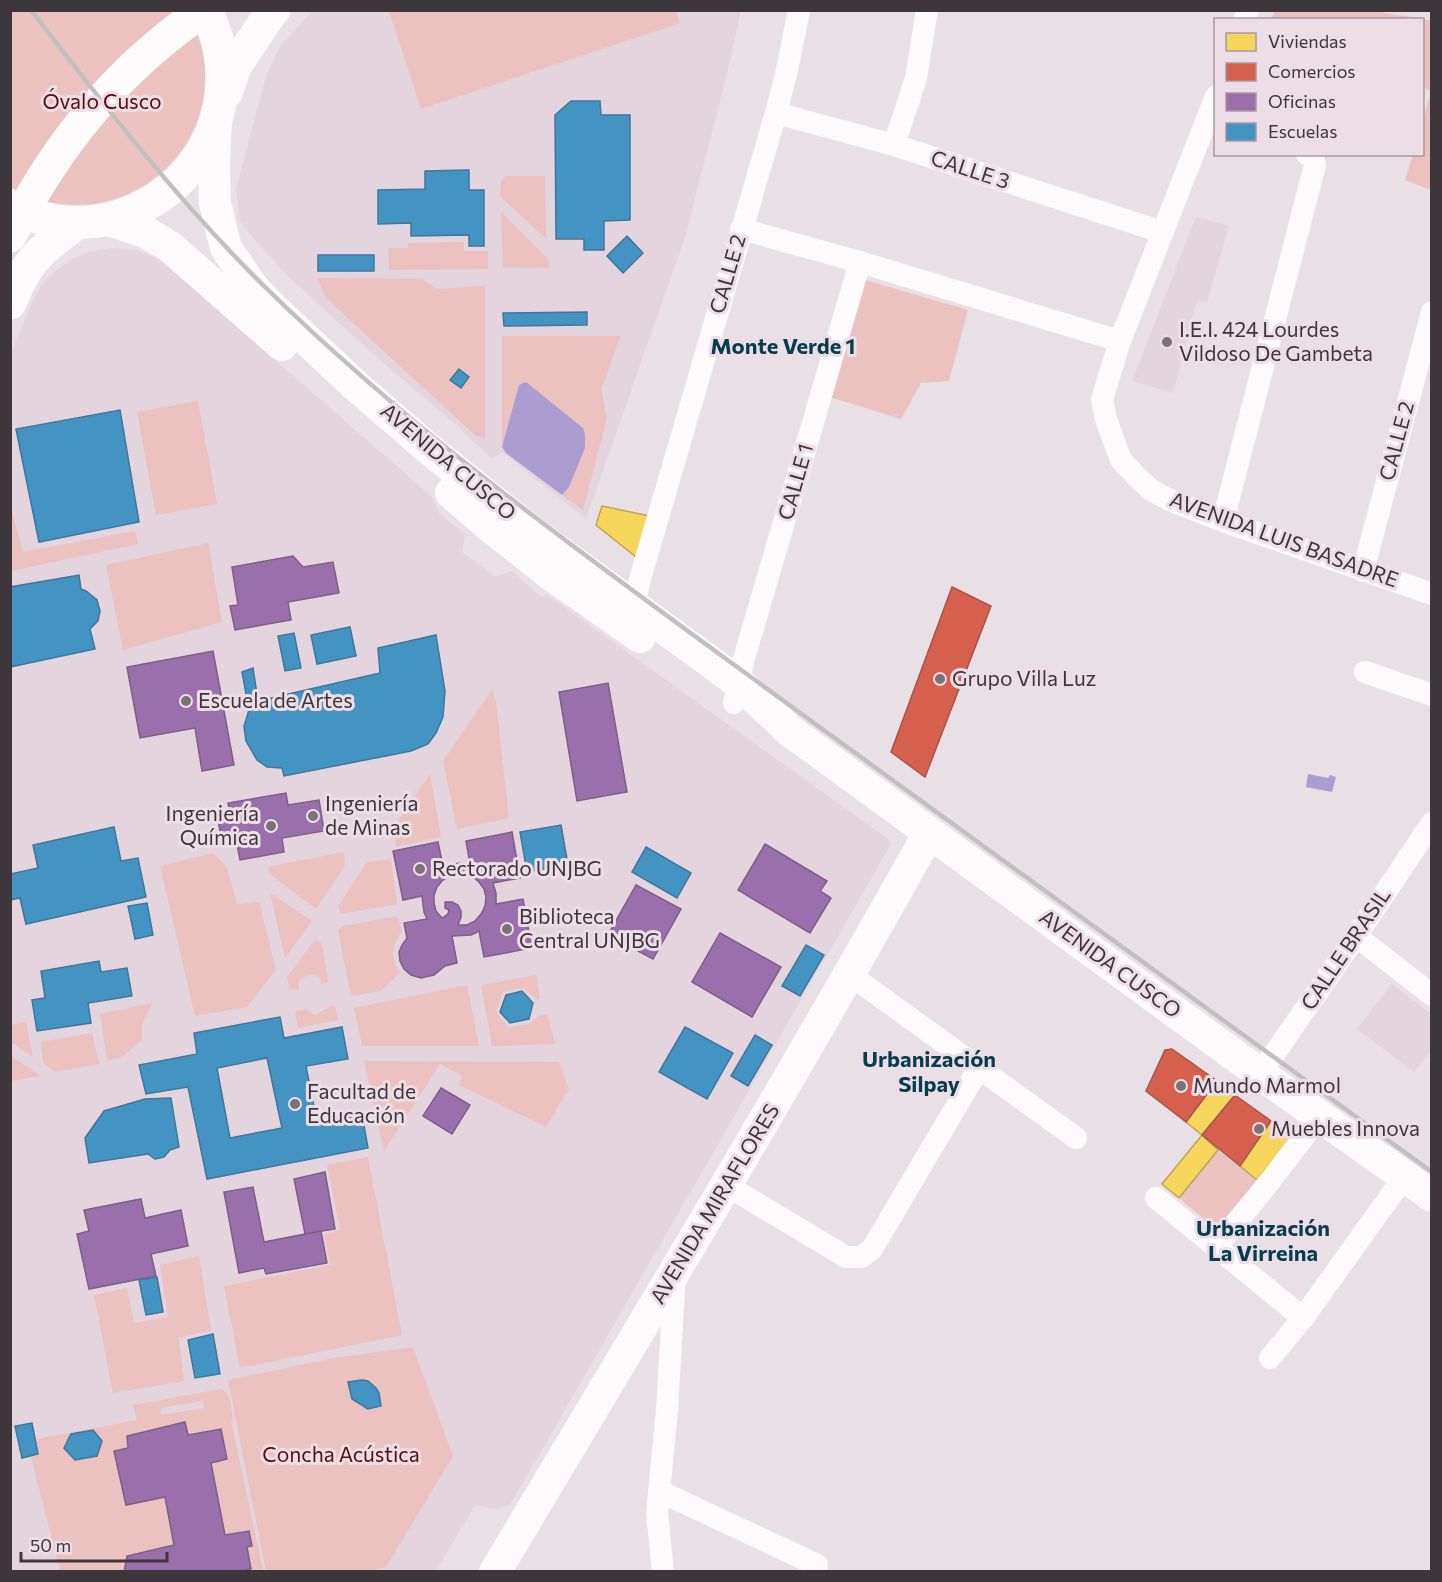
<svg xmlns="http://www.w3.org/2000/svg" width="1442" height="1582" viewBox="0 0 1442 1582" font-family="Commissioner,sans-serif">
<rect width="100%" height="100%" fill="#e8e0e5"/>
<g fill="#e3d4de">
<path d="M313,11H741L726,78L685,237L586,519L502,452L491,458L455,424L371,352L290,278L254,239L239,220L236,189L266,76L281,45Z"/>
<path d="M1196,217L1229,226L1207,303L1197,301L1173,393L1132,381Z"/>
<path d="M111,248L136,250L160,260L431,496L439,513L465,534L462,552L496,577L512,571L542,598L546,594L888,839L891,844L510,1505L496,1509L475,1505L436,1571H11L10,356L29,309L41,285L58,269L72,259L88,252Z"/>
<path d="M1392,984L1431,1014V1050L1414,1072L1357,1029Z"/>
</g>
<g fill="#ebc2c0" fill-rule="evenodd">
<path d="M11,11H186C193,24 200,38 203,53C216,124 169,189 99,203C69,208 36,203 11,187Z"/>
<path d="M676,11L680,23L421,109L389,11Z"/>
<path d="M1373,11L1431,20V190L1405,180L1413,155L1422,154L1423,120L1431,91L1423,87L1422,20L1271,19L1275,11Z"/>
<path d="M506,176H545L546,239L500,196L501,180Z"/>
<path d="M501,212L548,259L549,268L503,267Z"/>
<path d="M464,242V251H488V269L389,270L388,248H408V243Z"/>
<path d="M317,278L422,279L437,289L485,286V438L476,436L326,298Z"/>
<path d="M865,280L968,310L949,381L921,383L901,419L830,397Z"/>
<path d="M502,336H621L601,389L607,418L583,510L562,495L569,487L519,385L502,447Z"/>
<path d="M198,401L217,504L156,515L137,412Z"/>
<path d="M11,508L23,552L135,531L138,544L11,571Z"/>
<path d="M208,543L222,622L123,650L106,565Z"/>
<path d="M492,690L496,702L509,818L457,829L443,761Z"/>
<path d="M430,774L441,837L396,847L394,827Z"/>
<path d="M344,852L345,866L316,909L271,875L267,867Z"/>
<path d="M213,853L227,868L237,904L259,902L276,970L247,1007L195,1016L160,866Z"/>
<path d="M391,859L397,904L341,914L338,906L367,862Z"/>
<path d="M270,893L312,921L285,958Z"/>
<path d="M397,916L402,931C393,945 388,959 401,972L381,991L351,996L338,930L343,926Z"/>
<path d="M315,940L321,943L329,982L321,984L320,977C311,973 306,975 298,981L299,989L290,990L287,977Z"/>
<path d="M536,975L540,999L537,1000L524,988L503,992L496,1012L508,1027L529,1024L539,1016L547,1014L555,1044L492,1046L481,985Z"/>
<path d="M467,985L479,1046H362L354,1008Z"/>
<path d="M152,1003L142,1025V1040L122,1057L107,1061L100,1014Z"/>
<path d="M335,1006L338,1020L298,1028L295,1012L306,1009L314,1015C322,1012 326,1007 335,1006Z"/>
<path d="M26,1022L33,1057L11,1042V1025Z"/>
<path d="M92,1033L99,1064L55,1072L43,1063L41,1042Z"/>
<path d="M10,1056H11L41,1076L11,1081Z"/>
<path d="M364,1061L559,1062L569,1089L546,1127L459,1085L462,1077L459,1074L440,1064L384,1151Z"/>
<path d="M1218,1150L1257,1180L1216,1229L1179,1198Z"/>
<path d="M368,1157L402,1335L240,1368L224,1286L330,1265L324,1234L340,1230L327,1165Z"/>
<path d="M199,1256L211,1330L179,1338L184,1381L113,1393L94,1295L127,1288L134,1323L168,1317L160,1265Z"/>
<path d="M413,1347L453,1456L386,1567L364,1572L266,1571L228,1380L334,1358Z"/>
<path d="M221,1389C232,1394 231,1409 233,1420L231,1421L263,1571H60L27,1441L137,1420L133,1405ZM203,1401L204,1408L161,1415V1408Z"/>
</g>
<g fill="#ab9dd0">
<path d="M526,382L583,428L585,435V448L569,487L562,495L506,453L502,447L519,385Z"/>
<path d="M1308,774L1328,778L1330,775L1336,777L1332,792L1306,787Z"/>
</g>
<g fill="#f6d55c" stroke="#bea652" stroke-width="1.5">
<path d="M602,506L650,516L636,557L596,525Z"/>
<path d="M1217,1081L1235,1095L1202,1135L1186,1122Z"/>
<path d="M1271,1121L1291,1137L1257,1180L1240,1166Z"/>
<path d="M1202,1135L1218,1150L1179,1198L1162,1184Z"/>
</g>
<g fill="#d6604d" stroke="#a85448" stroke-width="1.5">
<path d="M952,587L991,606L925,777L891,752Z"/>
<path d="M1172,1049L1217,1081L1186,1122L1146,1091L1165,1050Z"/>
<path d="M1235,1095L1271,1121L1240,1166L1202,1135Z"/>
</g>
<g fill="#9970ab" stroke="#7d5f89" stroke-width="1.5" fill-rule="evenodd">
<path d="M293,556L303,567L333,562L339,593L288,602L291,620L235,630L230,606L238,605L232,567Z"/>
<path d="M213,651L234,765L202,771L195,728L140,738L127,667Z"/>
<path d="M608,683L627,792L577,801L559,692Z"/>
<path d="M286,793L288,805L319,800L324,831L282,838L284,852L240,860L237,844L223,846L217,815L230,813L228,803Z"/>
<path d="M512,832L520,878L493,883L496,893V904L523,899L532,948L484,957L479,931L471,935L452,936L457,963L445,966L434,975L421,978L411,975L404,969L400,961L399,952L402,945L407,938L404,923L427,919L424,912L422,896L403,900L393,851L438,842L443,866L460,863L470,864L466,841ZM457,874H465L473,877L479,882L484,889L486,897L485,906L481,914L475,921L467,925H458L461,917V911L458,905L452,902H445V908L449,910L448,914L442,918L436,911L434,903V895L437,887L442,881L449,876Z"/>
<path d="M765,844L827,881L820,891L831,898L810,933L738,890Z"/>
<path d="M636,885L681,909L653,959L608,935Z"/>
<path d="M720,933L781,967L752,1017L692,982Z"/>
<path d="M441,1088L470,1105L452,1134L423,1116Z"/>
<path d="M325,1172L335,1229L305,1234L294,1179Z"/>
<path d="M253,1187L264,1242L321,1231L327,1263L266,1274L264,1268L239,1273L224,1192Z"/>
<path d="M141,1199L145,1218L181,1210L188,1246L151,1254L156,1276L89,1289L77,1234L89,1231L84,1210Z"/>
<path d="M185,1422L188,1435L221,1429L227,1459L211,1463L225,1535L249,1531L252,1546L247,1547L251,1569L245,1570L246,1572H124L127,1556L174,1545L165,1497L126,1505L114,1451L128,1448L127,1436Z"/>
</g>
<g fill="#4393c3" stroke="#41779a" stroke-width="1.5" fill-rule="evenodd">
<path d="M571,101H600L601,115H630V220L604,221V250H584V239H556L555,115Z"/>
<path d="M469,170V190H484V246H469V235L411,236V223L378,224V190L425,189V171Z"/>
<path d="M627,236L643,253L623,273L607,256Z"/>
<rect x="318" y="255" width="56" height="16"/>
<path d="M587,312V325L504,326L503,313Z"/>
<path d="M459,369L469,377L461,388L450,380Z"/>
<path d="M120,410L139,522L39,542L16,429Z"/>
<path d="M79,575L81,589L86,591L97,600L100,611L98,621L90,629L95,649L10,667V587Z"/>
<path d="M350,627L356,656L317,664L311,635Z"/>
<path d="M294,633L301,668L285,671L278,636Z"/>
<path d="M436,635L445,691L443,717L436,733L428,744L411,751L284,776L282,768L267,767L257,760L246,741L244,726L249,710L242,672L253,668L258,701L380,673L378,648Z"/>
<path d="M561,825L568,865L527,872L520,832Z"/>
<path d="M114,827L121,861L138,858L146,897L26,924L20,898L10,900V874L38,868L33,845Z"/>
<path d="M646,847L691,873L677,898L632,872Z"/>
<path d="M147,903L153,935L135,939L128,906Z"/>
<path d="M806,945L824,955L800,996L782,986Z"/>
<path d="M99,961L101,972L127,968L132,996L88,1003L91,1023L37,1031L32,1000L45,998L41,971Z"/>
<path d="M522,991L533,1003L529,1019L510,1023L500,1012L506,995Z"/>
<path d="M280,1017L284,1038L342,1027L348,1059L306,1066L317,1122L362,1114L368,1148L207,1179L188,1087L146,1094L139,1065L197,1054L194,1033ZM267,1058L282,1128L230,1138L217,1068Z"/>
<path d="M685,1027L733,1053L707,1099L659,1072Z"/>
<path d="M755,1035L772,1045L748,1086L731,1076Z"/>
<path d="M171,1098L179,1147L170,1150L164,1157L155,1159L148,1154L89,1163L85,1138L104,1111L145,1099Z"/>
<path d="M157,1277L163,1312L146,1315L139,1280Z"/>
<path d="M213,1334L220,1374L195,1378L188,1340Z"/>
<path d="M362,1380L368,1381L376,1388L379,1393L381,1406L368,1409L352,1399L348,1382Z"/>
<path d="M32,1423L38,1454L22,1458L15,1426Z"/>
<path d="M93,1430L102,1441L97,1456L75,1460L64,1448L71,1434Z"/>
</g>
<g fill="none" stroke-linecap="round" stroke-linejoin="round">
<g stroke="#fcfafb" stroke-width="22">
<path d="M1244,20L1248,10"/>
<path d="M1216,96L1120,341L1102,399L1106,419L1121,460L1136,476L1151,490L1174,502L1223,521L1432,594"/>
<path d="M776,113L894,145L1162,232"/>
<path d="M894,145L916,78L927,10"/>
<path d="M741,229L860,262L1120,341"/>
<path d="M1223,521L1315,165L1313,158L1307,154"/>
<path d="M1363,571L1432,312"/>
<path d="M634,607L640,579L776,113L787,70L799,10"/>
<path d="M1365,672L1432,695"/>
<path d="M734,703L743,662L860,262"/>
<path d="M1356,936L1432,995"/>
<path d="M849,974L1076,1138"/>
<path d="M1259,1073L1277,1050L1356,936L1432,823"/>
<path d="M726,1185L846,1257H861L872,1249L979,1068"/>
<path d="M1156,1198L1303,1318"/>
<path d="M1216,1247L1259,1195L1320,1116"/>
<path d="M1270,1358L1303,1318L1404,1177"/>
<path d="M659,1491L817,1565"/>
<path d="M663,1572L657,1513L667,1410L675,1274"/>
</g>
<g stroke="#fcfafb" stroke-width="32">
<path d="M216,122L214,166L215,203L226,248L254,289L278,313L355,385L429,449L535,534L738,682L790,731L1259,1073L1432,1196"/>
<path d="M109,220L145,232L169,246L282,345"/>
<path d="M451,493L492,528L550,574L640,637"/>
<path d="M495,1572C642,1326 790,1082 929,833"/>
</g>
<g stroke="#fcfafb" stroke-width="33">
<path d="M226,93L236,65L270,14L274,10"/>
<path d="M10,206C109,257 226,183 222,72C221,51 216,29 205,10"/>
<path d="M10,236C57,143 118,69 204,10"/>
<path d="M10,303C15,291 20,279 27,269C39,250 60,236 77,223"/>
</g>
<path stroke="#c1c0c0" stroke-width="4.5" d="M31,10C104,105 177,200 262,284C417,437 595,563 770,691C990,852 1211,1012 1432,1172"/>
</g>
<g fill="#797276" stroke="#ecdde6" stroke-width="2">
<circle cx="1167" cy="342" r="6"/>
<circle cx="940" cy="679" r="6"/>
<circle cx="186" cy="701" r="6"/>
<circle cx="313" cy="816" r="6"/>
<circle cx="271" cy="826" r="6"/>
<circle cx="420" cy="869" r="6"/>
<circle cx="507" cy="929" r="6"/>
<circle cx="1181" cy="1086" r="6"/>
<circle cx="295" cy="1104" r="6"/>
<circle cx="1259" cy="1129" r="6"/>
</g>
<g text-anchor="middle" stroke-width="6" stroke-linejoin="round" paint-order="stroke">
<g font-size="21" fill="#580c0b" stroke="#ecdde6">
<text x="102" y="109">Óvalo Cusco</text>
<text x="341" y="1462">Concha Acústica</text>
</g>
<g font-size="21" fill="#3d373b" stroke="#ecdde6">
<text transform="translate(970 170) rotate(18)" y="7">CALLE 3</text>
<text transform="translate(728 274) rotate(-74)" y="7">CALLE 2</text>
<text transform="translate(1397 441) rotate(-75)" y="7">CALLE 2</text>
<text transform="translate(448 462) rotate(40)" y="7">AVENIDA CUSCO</text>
<text transform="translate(796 482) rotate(-74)" y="7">CALLE 1</text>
<text transform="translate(1284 540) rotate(20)" y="7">AVENIDA LUIS BASADRE</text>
<text transform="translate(1346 949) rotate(-56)" y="7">CALLE BRASIL</text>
<text transform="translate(1110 964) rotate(36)" y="7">AVENIDA CUSCO</text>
<text transform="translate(715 1204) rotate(-59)" y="7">AVENIDA MIRAFLORES</text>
</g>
<g font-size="21" fill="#3d373b" stroke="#ecdde6" text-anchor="start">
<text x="1179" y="337">I.E.I. 424 Lourdes<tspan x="1179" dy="24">Vildoso De Gambeta</tspan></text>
<text x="952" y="686">Grupo Villa Luz</text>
<text x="198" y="708">Escuela de Artes</text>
<text x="325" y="811">Ingeniería<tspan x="325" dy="24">de Minas</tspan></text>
<text x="259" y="821" text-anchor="end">Ingeniería<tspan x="259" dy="24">Química</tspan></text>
<text x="432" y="876">Rectorado UNJBG</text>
<text x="519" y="924">Biblioteca<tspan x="519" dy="24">Central UNJBG</tspan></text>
<text x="1193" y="1093">Mundo Marmol</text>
<text x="307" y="1099">Facultad de<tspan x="307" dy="24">Educación</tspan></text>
<text x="1271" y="1136">Muebles Innova</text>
</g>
<g font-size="22" font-weight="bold" fill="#073e4e" stroke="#ecdde6">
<text x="783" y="354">Monte Verde 1</text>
<text x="929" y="1067">Urbanización<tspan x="929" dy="25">Silpay</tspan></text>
<text x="1263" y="1236">Urbanización<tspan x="1263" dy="25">La Virreina</tspan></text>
</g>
</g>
<rect width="1442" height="1582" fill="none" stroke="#3d373b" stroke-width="24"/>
<rect x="1214" y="18" width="210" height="138" fill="#ecdde6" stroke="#a69ba2" stroke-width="1.5"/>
<rect x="1226" y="33" width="30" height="18" fill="#f6d55c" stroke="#a69ba2" stroke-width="1.5"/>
<text x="1268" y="48" font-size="18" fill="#3d373b">Viviendas</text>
<rect x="1226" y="63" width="30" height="18" fill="#d6604d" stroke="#a69ba2" stroke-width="1.5"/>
<text x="1268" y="78" font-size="18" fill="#3d373b">Comercios</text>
<rect x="1226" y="93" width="30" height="18" fill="#9970ab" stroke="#a69ba2" stroke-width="1.5"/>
<text x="1268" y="108" font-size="18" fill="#3d373b">Oficinas</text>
<rect x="1226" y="123" width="30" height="18" fill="#4393c3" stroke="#a69ba2" stroke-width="1.5"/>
<text x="1268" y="138" font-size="18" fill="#3d373b">Escuelas</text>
<path d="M21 1552v9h146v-9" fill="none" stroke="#3d373b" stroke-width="3"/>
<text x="30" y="1552" font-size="18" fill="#3d373b" stroke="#ecdde6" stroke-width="4.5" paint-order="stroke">50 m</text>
</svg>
